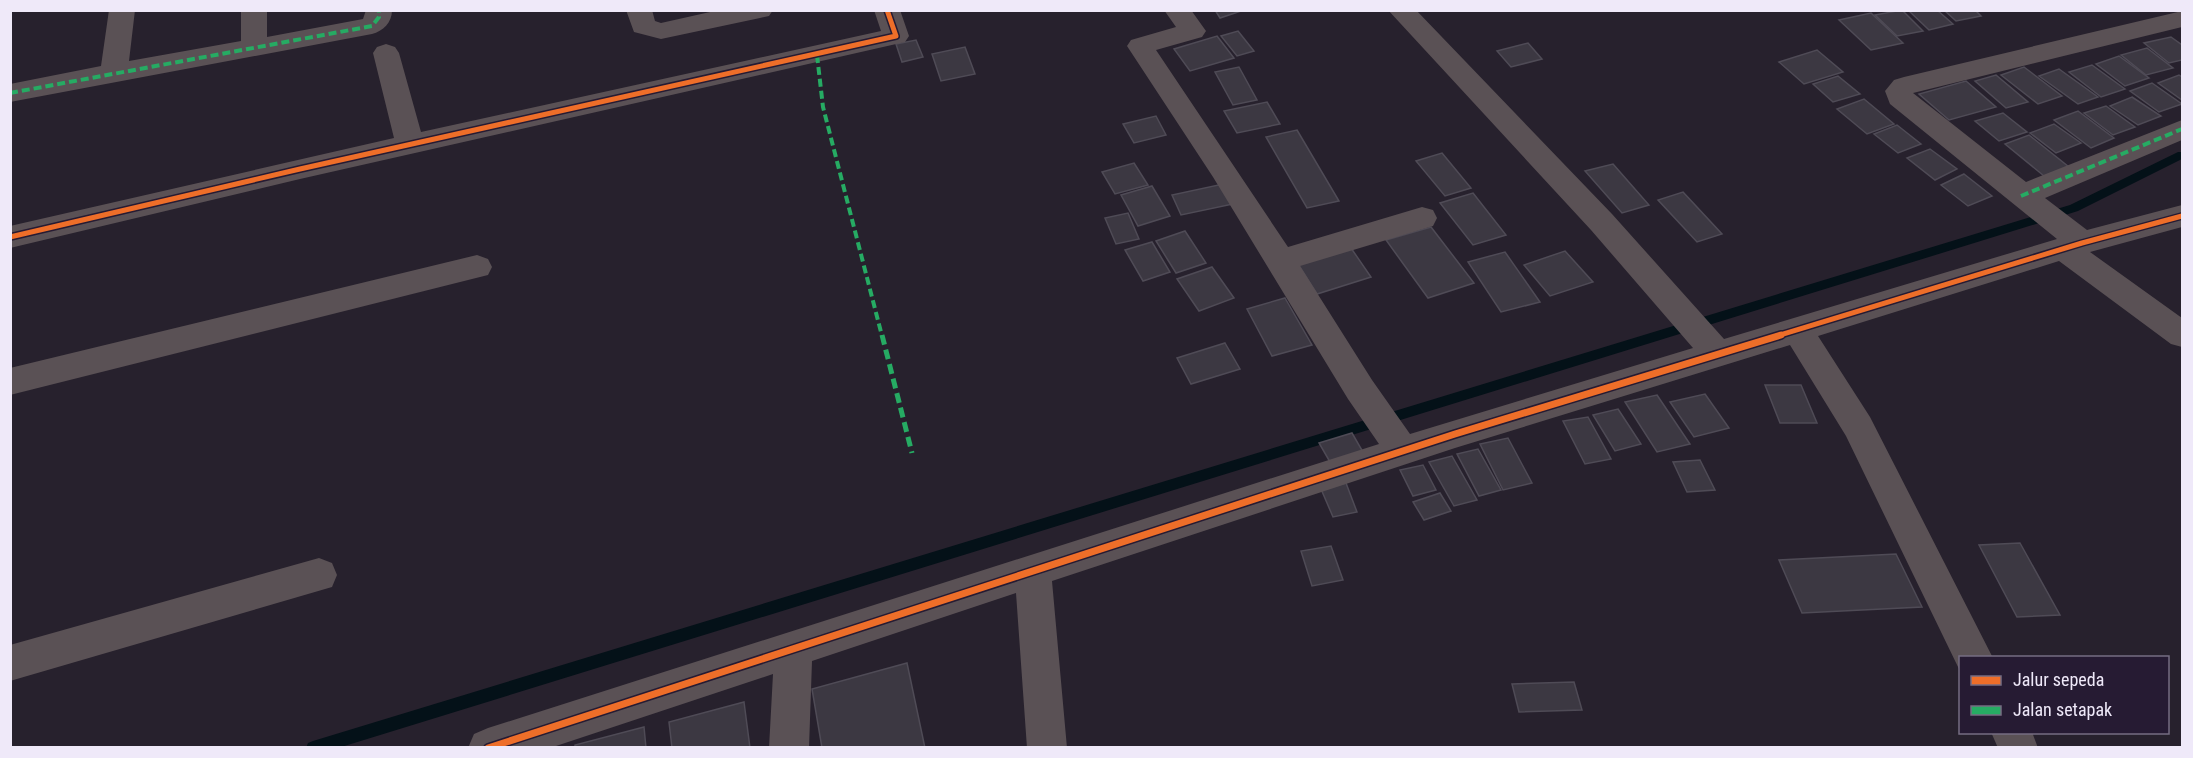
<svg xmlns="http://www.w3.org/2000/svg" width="2193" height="758" viewBox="0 0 2193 758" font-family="'Roboto Condensed',sans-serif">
<rect width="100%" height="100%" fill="#27212d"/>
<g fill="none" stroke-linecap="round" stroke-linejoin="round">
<path fill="#041118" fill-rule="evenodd" d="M2178,152H2182V159L2078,211L338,748H306L308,743L313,741L2070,205Z"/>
</g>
<g fill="#3c3842" stroke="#4f4b56" stroke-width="1.5">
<path d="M1215,10H1244L1220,18Z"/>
<path d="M1902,10L1923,31L1897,36L1875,15Z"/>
<path d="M1908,10H1937L1953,24L1929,30Z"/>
<path d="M1944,10H1975L1981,16L1956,21Z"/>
<path d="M1871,13L1903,43L1871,50L1839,20Z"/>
<path d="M1238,31L1254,51L1237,56L1221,36Z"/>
<path d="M1217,36L1234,58L1190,71L1174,49Z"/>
<path d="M2171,37L2182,45V60L2169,63L2144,43Z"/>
<path d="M916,40L923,57L902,62L896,44Z"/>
<path d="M1528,43L1542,59L1511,67L1497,51Z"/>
<path d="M965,47L975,74L941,81L932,54Z"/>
<path d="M2147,48L2173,68L2146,75L2121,55Z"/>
<path d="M1817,50L1843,72L1804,84L1779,62Z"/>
<path d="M2119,56L2149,78L2125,86L2096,64Z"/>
<path d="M2092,65L2125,89L2101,97L2069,72Z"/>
<path d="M1239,67L1257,100L1233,105L1215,72Z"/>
<path d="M2024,67L2062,96L2038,104L2001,75Z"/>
<path d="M2059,69L2098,97L2078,104L2039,76Z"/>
<path d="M1996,75L2028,102L2006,108L1975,81Z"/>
<path d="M2179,75L2182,77V100L2158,83Z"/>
<path d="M1838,76L1860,94L1833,102L1813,84Z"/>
<path d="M1966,81L1996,107L1949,120L1919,94Z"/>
<path d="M2152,83L2182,104L2159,112L2130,91Z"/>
<path d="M2132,97L2161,116L2138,125L2110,106Z"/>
<path d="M1864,99L1894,124L1867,134L1837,109Z"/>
<path d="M1267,102L1280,124L1237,133L1224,111Z"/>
<path d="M2106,106L2135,127L2113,135L2084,113Z"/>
<path d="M2078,111L2114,138L2091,148L2054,120Z"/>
<path d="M2003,113L2027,132L1999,141L1975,121Z"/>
<path d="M1156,116L1166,135L1134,143L1123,124Z"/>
<path d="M2054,124L2081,143L2056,153L2030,133Z"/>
<path d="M1897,125L1921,144L1898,153L1874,134Z"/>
<path d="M1297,130L1339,201L1307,208L1266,137Z"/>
<path d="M2029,135L2069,167L2044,176L2005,144Z"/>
<path d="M1930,149L1957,169L1935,180L1907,158Z"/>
<path d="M1442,153L1471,188L1445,196L1416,161Z"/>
<path d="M1134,163L1148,185L1115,194L1102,172Z"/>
<path d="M1613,164L1649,205L1622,213L1585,171Z"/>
<path d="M1964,174L1992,196L1968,206L1941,185Z"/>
<path d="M1223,184L1233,204L1181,215L1172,195Z"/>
<path d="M1152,186L1170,216L1138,226L1121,195Z"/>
<path d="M1683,192L1722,234L1697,242L1658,200Z"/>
<path d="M1473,193L1506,235L1473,245L1440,203Z"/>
<path d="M1128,213L1139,239L1116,244L1105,218Z"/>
<path d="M1431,227L1474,283L1428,298L1386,240Z"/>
<path d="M1185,231L1206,263L1176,273L1156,241Z"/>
<path d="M1152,242L1170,272L1143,281L1125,250Z"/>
<path d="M1351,248L1371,277L1317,294L1298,264Z"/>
<path d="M1565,251L1593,282L1550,296L1524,265Z"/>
<path d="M1505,252L1540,302L1501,312L1468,262Z"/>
<path d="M1212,267L1234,298L1199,311L1177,279Z"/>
<path d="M1285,298L1312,345L1272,356L1247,309Z"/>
<path d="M1225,343L1240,369L1191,384L1177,358Z"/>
<path d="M1765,385H1801L1817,423H1780Z"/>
<path d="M1705,394L1729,428L1694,437L1670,402Z"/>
<path d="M1657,395L1690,444L1657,452L1625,402Z"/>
<path d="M1618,409L1641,444L1615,451L1593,415Z"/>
<path d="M1588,417L1611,459L1585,464L1563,421Z"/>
<path d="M1352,433L1363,452L1330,462L1319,443Z"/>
<path d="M1508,438L1532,483L1503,490L1480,444Z"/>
<path d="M1478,449L1501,490L1479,496L1457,454Z"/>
<path d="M1452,456L1477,500L1454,506L1429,462Z"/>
<path d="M1700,460L1715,490L1687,492L1673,462Z"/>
<path d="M1423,465L1436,490L1413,496L1400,470Z"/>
<path d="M1346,483L1357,512L1333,517L1321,489Z"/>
<path d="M1440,493L1451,511L1424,520L1413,502Z"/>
<path d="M2020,543L2060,615L2017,617L1979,545Z"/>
<path d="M1331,546L1343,580L1312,586L1301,551Z"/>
<path d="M1896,554L1922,607L1802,613L1779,560Z"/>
<path d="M907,663L925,748H822L812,689Z"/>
<path d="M1574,682L1582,710L1519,712L1512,684Z"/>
<path d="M744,702L750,748H672L669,722Z"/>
<path d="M644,727L646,748H575V745Z"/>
</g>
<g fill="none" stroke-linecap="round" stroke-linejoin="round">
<g fill="#5a5155" fill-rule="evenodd">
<path d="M109,10H135L129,61L241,41V10H267V37L363,19L366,10H392C392,23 383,31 372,34L10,102V84L101,66Z"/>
<path d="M626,10H652L655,21L661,23L719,10H773L769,16L760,18L661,39L634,32Z"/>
<path d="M874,10H900L909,36L905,42L300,179L10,248V226L394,138L373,53L377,47L386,44L395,47L399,53L421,132L881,31Z"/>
<path d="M1164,10H1191L1206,31L1202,37L1156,50L1288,247L1422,207L1433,210L1437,218L1433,226L1300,266L1372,380L1410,434L1693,348L1591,230L1388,10H1416L1612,214L1724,339L2057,239L1890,104L1885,91L1894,80L1904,77L2182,11V27L1913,93L2026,182L2182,120V140L2045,198L2087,230L2182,205V227L2090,252L2182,318V347L2171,344L2059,261L1818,336L1870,417L1993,658H1960V671L1846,436L1790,345L1455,448L1052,581L1067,748H1027L1016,593L812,661L809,748H769L773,674L550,748H468L474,734L488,728L1379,444L1348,399L1213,177L1127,46L1131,40L1176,27Z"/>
<path d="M477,255L488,259L492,267L488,275L10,395V368Z"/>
<path d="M319,558L332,563L337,575L332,587L10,681V645Z"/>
<path d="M1991,732H2032L2038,748H1998Z"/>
</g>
<g stroke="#26ab63" stroke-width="4" stroke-dasharray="8 4" stroke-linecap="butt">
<path d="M817,55L823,107L882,336"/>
<path d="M10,93L372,26L379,17V10"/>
<path d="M2021,196L2182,129"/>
</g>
<path stroke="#26ab63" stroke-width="5" stroke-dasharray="10 5" stroke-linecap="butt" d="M882,335L912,453"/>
<g stroke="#261b33" stroke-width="8">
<g id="cycleway-far1">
<path d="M10,237L300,169L896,36L887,10"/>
<path d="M1777,336L2082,243L2182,216"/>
</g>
</g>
<g stroke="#261b33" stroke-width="10">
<path id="cycleway" d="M488,748L1455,434L1781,335"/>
</g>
<use href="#cycleway-far1" stroke="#ee6e29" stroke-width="5"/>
<use href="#cycleway" stroke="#ee6e29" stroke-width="7"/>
</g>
<rect width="2193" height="758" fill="none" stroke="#efe9f9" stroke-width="24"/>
<rect x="1959" y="656" width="210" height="78" fill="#261b33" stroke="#766d82" stroke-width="1.5"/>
<rect x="1971" y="676" width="30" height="9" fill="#ee6e29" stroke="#766d82" stroke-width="1.5"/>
<text x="2013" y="686" font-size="18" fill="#efe9f9">Jalur sepeda</text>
<rect x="1971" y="706" width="30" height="9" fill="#26ab63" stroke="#766d82" stroke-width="1.5"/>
<text x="2013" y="716" font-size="18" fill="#efe9f9">Jalan setapak</text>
</svg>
